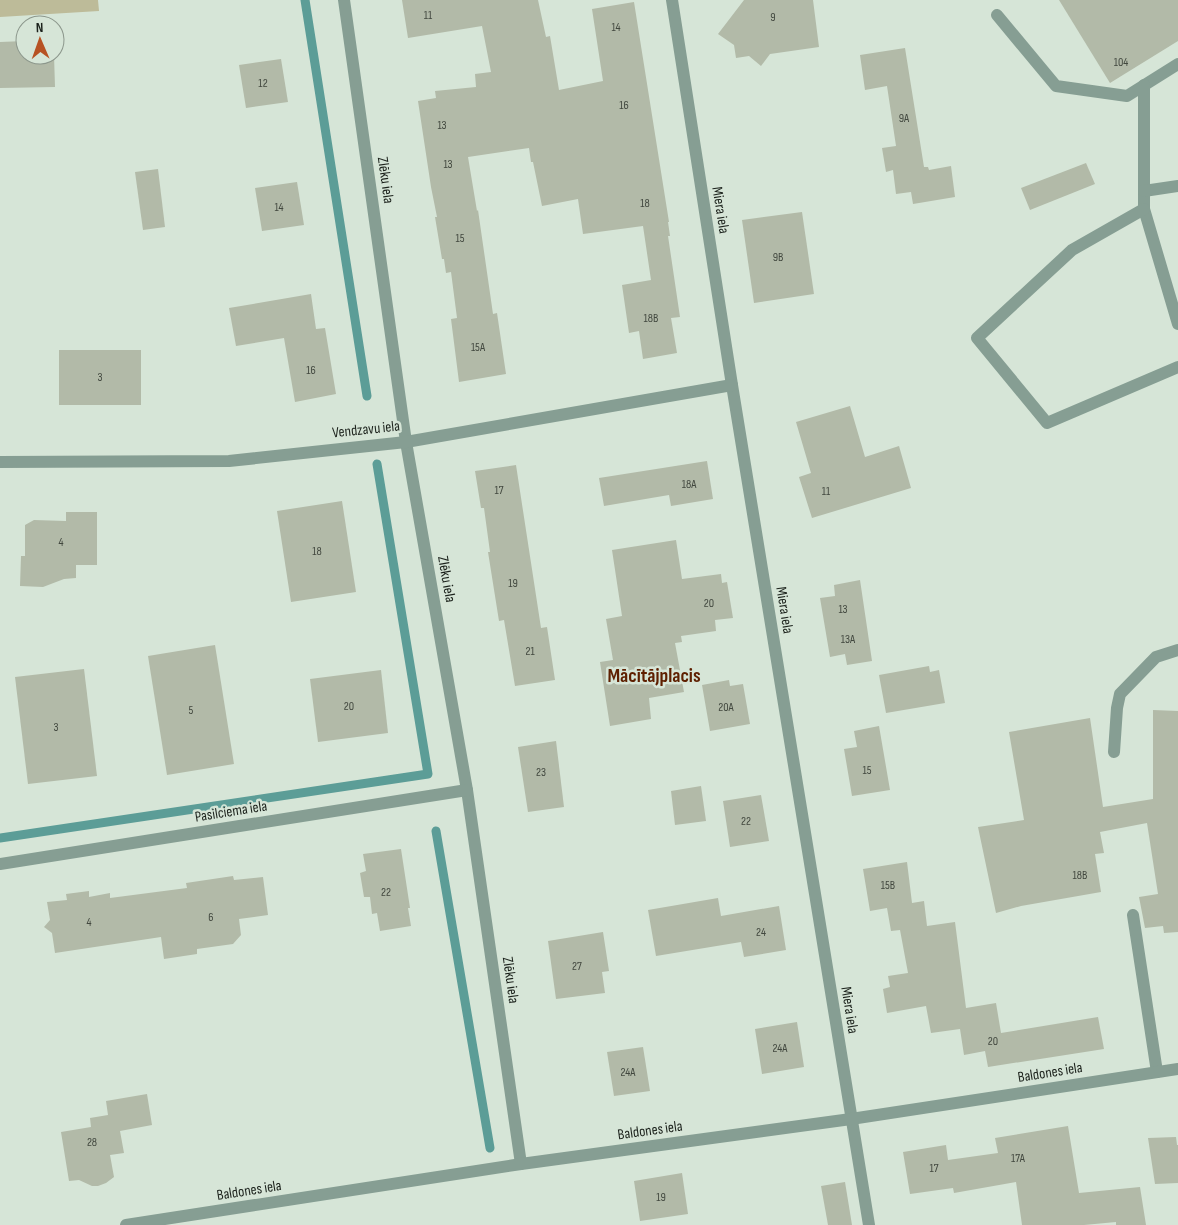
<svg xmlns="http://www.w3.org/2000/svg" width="1178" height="1225" viewBox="0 0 1178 1225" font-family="'Sofia Sans Condensed',sans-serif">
<rect width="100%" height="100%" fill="#d6e5d7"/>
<path fill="#bdbb99" d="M0,0H98L99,11L0,17Z"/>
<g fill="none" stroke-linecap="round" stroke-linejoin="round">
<g stroke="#5c9d97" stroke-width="9">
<path d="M305,0L367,396"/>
<path d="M436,831L490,1148"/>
<path d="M0,838L428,774L377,464"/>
</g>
</g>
<g fill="#b2baa8">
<path d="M402,0H538L546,37L550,36L559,90L603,81L592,9L634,2L669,222H668L670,236H668L680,317L671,318L677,353L643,359L639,331L629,333L622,285L651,280L643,226L583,234L578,199L542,206L533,162H531L529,148L468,157L477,211L478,210L493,314L497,313L506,374L459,382L451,319L457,318L451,272L446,273L444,259H442L435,217H437L431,187L418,101L436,98L435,91L476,87L475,74L491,72L482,26L408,38Z"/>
<path d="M744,0H813L819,47L770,54L761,66L749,56L736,58L734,45L718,34Z"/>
<path d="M1059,0H1178V41L1110,83Z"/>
<path d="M25,41V55H54L55,87L0,88V42Z"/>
<path d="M905,48L924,167H928L929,170L951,166L955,197L913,204L911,192L896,194L893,170L886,172L882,148L896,146L887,86L865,90L860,55Z"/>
<path d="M281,59L288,102L246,108L239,65Z"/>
<path d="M1086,163L1095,184L1030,210L1021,188Z"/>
<path d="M158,169L165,227L143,230L135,172Z"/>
<path d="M297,182L304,225L262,231L255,188Z"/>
<path d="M802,212L814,294L754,303L742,220Z"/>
<path d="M311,294L316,329L325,328L336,394L295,402L284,338L236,346L229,308Z"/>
<rect x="59" y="350" width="82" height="55"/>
<path d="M850,406L865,457L899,446L911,488L812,518L799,477L811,473L796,422Z"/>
<path d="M707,461L713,499L671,506L669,495L604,506L599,478Z"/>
<path d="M516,465L541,628L547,627L555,680L515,686L504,620L499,621L488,552H490L484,508H481L475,471Z"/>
<path d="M342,501L356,592L291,602L277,511Z"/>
<path d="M66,512H97V565H76V578L64,579L43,587L20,586L21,556H25V525L34,520L66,521Z"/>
<path d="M676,540L682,579L721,574L722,583L727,582L733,618L715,620L716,631L681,636L682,642L675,643L684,692L649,698L651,719L610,726L600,662L613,660L606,619L622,616L612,550Z"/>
<path d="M860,580L872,661L847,665L845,654L830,657L820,598L835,596L834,585Z"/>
<path d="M215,645L234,764L167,775L148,656Z"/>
<path d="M929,666L930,672L939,670L945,703L886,713L879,675Z"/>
<path d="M84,669L97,776L28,784L15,677Z"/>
<path d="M381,670L388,733L318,742L310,679Z"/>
<path d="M729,680L730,686L743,684L750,724L710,731L702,685Z"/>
<path d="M1153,710L1178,711V932L1164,933L1163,926L1145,928L1139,897L1158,894L1147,823L1100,832L1104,853L1095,854L1101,892L1021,906L996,913L978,827L1024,820L1009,732L1090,718L1103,807L1153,799Z"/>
<path d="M879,726L890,790L852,796L844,749L857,747L854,731Z"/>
<path d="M556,741L564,807L528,812L518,747Z"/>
<path d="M701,786L706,821L675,825L671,791Z"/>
<path d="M761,795L769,841L730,847L723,801Z"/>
<path d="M401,849L410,908H408L411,926L380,931L377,913L372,914L370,897H364L360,873L366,871L363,854Z"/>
<path d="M907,862L912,903L924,901L927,926L955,922L966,1008L996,1003L1001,1033L1098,1017L1104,1049L988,1067L985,1051L964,1055L960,1029L931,1033L926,1006L887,1013L883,989L890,987L888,976L908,973L900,930L891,931L887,908L870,911L863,869Z"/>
<path d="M233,876L234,880L263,877L268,915L239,919L241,935L233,944L197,949V954L164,959L161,937L55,953L52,933L44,927L50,920L47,902L67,900L66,894L89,891V897L110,893V898L187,888L186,883Z"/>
<path d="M718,898L721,916L779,906L786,950L744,957L741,942L656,956L648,910Z"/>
<path d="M603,932L609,971L602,972L605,993L556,999L548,941Z"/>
<path d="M797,1022L804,1067L762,1074L755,1029Z"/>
<path d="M643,1047L650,1091L614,1096L607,1052Z"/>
<path d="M147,1094L152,1125L120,1131L124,1153L110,1155L114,1177L106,1183L98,1186H92L79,1180L69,1181L61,1132L91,1127L90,1118L108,1115L106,1101Z"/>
<path d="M1068,1126L1079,1193L1140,1187L1146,1225H1116V1222L1084,1225H1022L1016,1182L954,1193L953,1188L910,1194L903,1152L946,1145L948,1160L998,1153L995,1138Z"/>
<path d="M1176,1137L1177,1145H1178V1183L1155,1184L1148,1138Z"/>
<path d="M682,1173L688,1214L640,1221L634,1181Z"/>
<path d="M845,1182L852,1225H828L821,1186Z"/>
</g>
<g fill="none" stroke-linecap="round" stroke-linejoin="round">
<g stroke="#869e93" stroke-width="12">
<path d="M997,15L1056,86L1127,96L1178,64"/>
<path d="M1144,85V209L1178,324"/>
<path d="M1144,191L1178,186"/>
<path d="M1144,209L1072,250L977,338L1047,423L1178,367"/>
<path d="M1114,752L1117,708L1120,694L1156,657L1178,650"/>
<path d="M1133,915L1157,1072"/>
</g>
<g stroke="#869e93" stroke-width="12">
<path d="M344,0L406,442L467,790L521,1164"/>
<path d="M672,0L732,385L869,1225"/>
<path d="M0,462L229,461L406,442L732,385"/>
<path d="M0,864L467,790"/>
<path d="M126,1225L521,1164L851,1119L1178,1069"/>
</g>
</g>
<g text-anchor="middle" stroke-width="5" stroke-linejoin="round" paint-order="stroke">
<g font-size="12" fill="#42483f">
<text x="428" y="19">11</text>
<text x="773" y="21">9</text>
<text x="616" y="31">14</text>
<text x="1121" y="66">104</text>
<text x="263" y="87">12</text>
<text x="624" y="109">16</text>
<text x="904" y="122">9A</text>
<text x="442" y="129">13</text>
<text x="448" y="168">13</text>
<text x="645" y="207">18</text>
<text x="279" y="211">14</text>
<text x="460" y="242">15</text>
<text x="778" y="261">9B</text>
<text x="651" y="322">18B</text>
<text x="478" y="351">15A</text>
<text x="311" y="374">16</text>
<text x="100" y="381">3</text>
<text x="689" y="488">18A</text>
<text x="499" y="494">17</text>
<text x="826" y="495">11</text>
<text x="61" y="546">4</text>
<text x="317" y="555">18</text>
<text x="513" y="587">19</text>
<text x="709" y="607">20</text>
<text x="843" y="613">13</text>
<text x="848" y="643">13A</text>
<text x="530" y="655">21</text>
<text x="349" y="710">20</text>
<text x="726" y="711">20A</text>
<text x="191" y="714">5</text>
<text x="56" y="731">3</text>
<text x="867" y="774">15</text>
<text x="541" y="776">23</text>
<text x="746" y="825">22</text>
<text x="1080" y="879">18B</text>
<text x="888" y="889">15B</text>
<text x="386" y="896">22</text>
<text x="211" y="921">6</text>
<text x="89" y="926">4</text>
<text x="761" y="936">24</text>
<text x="577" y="970">27</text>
<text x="993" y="1045">20</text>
<text x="780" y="1052">24A</text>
<text x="628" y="1076">24A</text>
<text x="92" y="1146">28</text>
<text x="1018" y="1162">17A</text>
<text x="934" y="1172">17</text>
<text x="661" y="1201">19</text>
</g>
<g font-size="15" fill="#1c221c" stroke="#d6e5d7">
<text transform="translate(386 180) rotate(82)" y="5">Zlēku iela</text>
<text transform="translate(721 210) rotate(81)" y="5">Miera iela</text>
<text transform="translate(366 429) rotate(-6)" y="5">Vendzavu iela</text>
<text transform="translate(447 579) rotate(80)" y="5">Zlēku iela</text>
<text transform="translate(785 610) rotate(81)" y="5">Miera iela</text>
<text transform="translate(231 811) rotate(-9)" y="5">Pasilciema iela</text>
<text transform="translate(511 980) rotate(82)" y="5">Zlēku iela</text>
<text transform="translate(850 1010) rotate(81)" y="5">Miera iela</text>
<text transform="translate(1050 1072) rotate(-9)" y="5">Baldones iela</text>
<text transform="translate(650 1130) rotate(-8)" y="5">Baldones iela</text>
<text transform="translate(249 1190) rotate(-9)" y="5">Baldones iela</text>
</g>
<g font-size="20" font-weight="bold" fill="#5e1f00" stroke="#d6e5d7">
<text x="654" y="682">Mācītājplacis</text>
</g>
</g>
<g transform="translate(40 40) rotate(358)"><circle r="24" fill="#d6e5d7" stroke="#8c978c"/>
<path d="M0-4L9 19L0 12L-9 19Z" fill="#b75223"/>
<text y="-8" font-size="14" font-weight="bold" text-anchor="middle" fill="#1c221c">N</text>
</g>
</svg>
